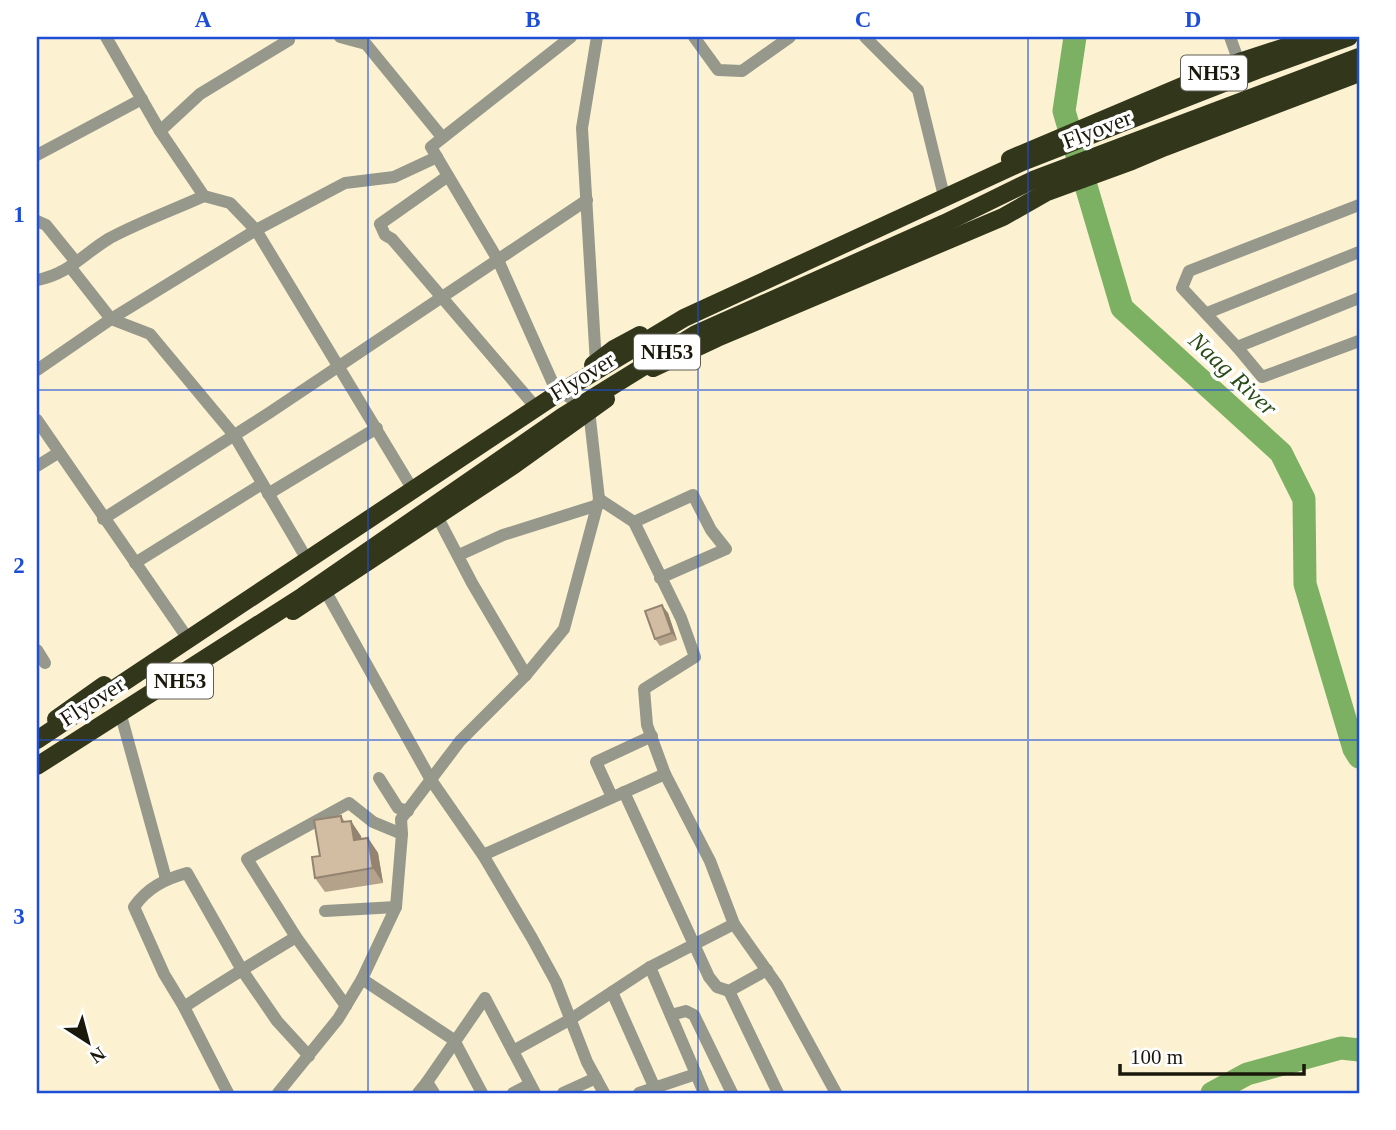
<svg xmlns="http://www.w3.org/2000/svg" width="1396" height="1130" viewBox="0 0 1396 1130" font-family="Georgia,serif">
<rect width="100%" height="100%" fill="#fcf2d1"/>
<g fill="none" stroke-linecap="round" stroke-linejoin="round">
<g stroke="#7cb163" stroke-width="23">
<path d="M1075,37L1064,111L1122,308L1281,453L1304,499L1305,584L1354,749L1359,757"/>
<path d="M1212,1093L1247,1074L1341,1048L1359,1050"/>
</g>
<g stroke="#95988a" stroke-width="12">
<path d="M106,37L160,131L204,196L230,203L256,230L345,183L394,177L437,157"/>
<path d="M340,37L366,44L442,137"/>
<path d="M694,37L718,70L742,71L790,37"/>
<path d="M865,37L918,90L943,192"/>
<path d="M1230,37L1239,62"/>
<path d="M160,131L200,94L289,40"/>
<path d="M37,155L142,99"/>
<path d="M448,176L380,224L385,235L392,239L533,404"/>
<path d="M1359,205L1189,271L1182,288L1237,347L1262,377L1359,341"/>
<path d="M37,221L46,225L76,262"/>
<path d="M71,268L111,319L150,334L234,435L305,556"/>
<path d="M37,280C69,274 83,254 110,238C140,222 173,210 204,196"/>
<path d="M1207,313L1359,252"/>
<path d="M1237,347L1359,298"/>
<path d="M596,364L582,128L597,37"/>
<path d="M37,370L111,319L256,230L410,485"/>
<path d="M37,420L184,633"/>
<path d="M37,466L58,453"/>
<path d="M268,494L377,428"/>
<path d="M599,499L634,522L681,618L695,657L644,689L647,725L665,774L710,861L734,924L777,985L836,1093"/>
<path d="M437,516L472,583L526,675"/>
<path d="M103,519L269,413L587,200"/>
<path d="M634,522L693,495L711,530L726,549L660,578"/>
<path d="M459,555L503,535L598,505"/>
<path d="M135,563L262,484"/>
<path d="M326,592L431,780L483,855L532,938L556,982L587,1062L604,1093"/>
<path d="M37,650L45,663"/>
<path d="M122,719L166,879"/>
<path d="M379,778L398,808L408,811"/>
<path d="M624,792L709,977L717,987L729,991L767,970"/>
<path d="M612,797L596,762L652,736"/>
<path d="M483,855L665,774"/>
<path d="M325,911L396,907"/>
<path d="M296,937L346,1006"/>
<path d="M650,967L696,1074"/>
<path d="M362,979L454,1040L482,1093"/>
<path d="M729,991L778,1093"/>
<path d="M612,992L650,967L734,924"/>
<path d="M184,1007L228,1093"/>
<path d="M671,1015L686,1011L694,1015L732,1093"/>
<path d="M513,1051L571,1019L612,992L657,1093"/>
<path d="M309,1056L277,1021L242,970L187,873C165,879 147,888 134,907L164,974L184,1007C220,983 258,960 296,937L247,859L349,803L373,822L402,834"/>
<path d="M427,1082L485,998L535,1093"/>
<path d="M278,1093L338,1019L362,979L396,907L402,834L401,819L460,741L526,675L564,629L599,499L589,410L555,388L498,260L431,147L571,37"/>
<path d="M418,1093L427,1082L434,1093"/>
<path d="M513,1093L530,1084"/>
<path d="M563,1093L596,1078"/>
<path d="M639,1093L696,1074L704,1093"/>
</g>
<g stroke="#32361b" stroke-width="18">
<path d="M1010,159L1239,62L1316,37"/>
<path d="M593,365L614,349L640,335"/>
<path d="M653,368L717,338L1003,217L1047,192L1132,161L1165,147L1359,73"/>
<path d="M293,611L514,465L606,399"/>
<path d="M56,719L104,685"/>
</g>
<g stroke="#32361b" stroke-width="18">
<path d="M37,740L551,398L684,318L1022,162L1257,70L1349,37"/>
<path d="M37,766L303,596L562,417L696,334L945,223L1033,180L1359,57"/>
</g>
</g>
<g fill="#b5a28b">
<path d="M668,613L677,640L660,646L655,639Z"/>
<path d="M341,816L345,822L361,836V839L368,838L378,853L383,883L325,892L315,878L320,856Z"/>
</g>
<g fill="#938471">
<path d="M662,605L668,613L677,640L672,633Z"/>
<path d="M351,821L361,836L364,855L354,840Z"/>
<path d="M368,838L378,853L383,883L373,868Z"/>
</g>
<g fill="#d2bca2" stroke="#938471" stroke-width="2">
<path d="M662,605L672,633L655,639L645,611Z"/>
<path d="M341,816L342,822L351,821L354,840L368,838L373,868L315,878L312,857L320,856L314,820Z"/>
</g>
<path fill="none" stroke="#1d4ed8" stroke-width="2" stroke-opacity="0.55" d="M368,37V1093M698,37V1093M1028,37V1093M37,390H1359M37,740H1359"/>
<g text-anchor="middle" stroke-width="7" stroke-linejoin="round" paint-order="stroke">
<g fill="#fff" stroke="#5f5d54" stroke-width="2">
<rect x="1181" y="55.5" width="66" height="35" rx="5"/>
<rect x="634" y="334.5" width="66" height="35" rx="5"/>
<rect x="147" y="663.5" width="66" height="35" rx="5"/>
</g>
<g font-size="21" font-weight="bold" fill="#1a170b">
<text x="1214" y="80">NH53</text>
<text x="667" y="359">NH53</text>
<text x="180" y="688">NH53</text>
</g>
<g font-size="23" fill="#1a170b" stroke="#fff">
<text transform="translate(1097 129) rotate(-21)" y="8">Flyover</text>
<text transform="translate(582 376) rotate(-32)" y="8">Flyover</text>
<text transform="translate(92 701) rotate(-33)" y="8">Flyover</text>
</g>
<g font-size="24" font-style="italic" fill="#294c16" stroke="#fff">
<text transform="translate(1233 374) rotate(43)" y="8">Naag River</text>
</g>
</g>
<rect width="1396" height="1130" fill="none" stroke="#ffffff" stroke-width="77"/>
<g transform="translate(88 1042) rotate(144)" stroke="#ffffff" stroke-width="5" paint-order="stroke">
<path d="M0-5L12 26L0 18L-12 26Z" fill="#1a170b"/>
<text y="-10" font-size="19" font-weight="bold" text-anchor="middle" fill="#1a170b">N</text>
</g>
<path d="M1120 1064v10h184v-10" fill="none" stroke="#1a170b" stroke-width="3.5"/>
<text x="1130" y="1064" font-size="21" fill="#1a170b" stroke="#ffffff" stroke-width="5" paint-order="stroke">100 m</text>
<rect x="38" y="38" width="1320" height="1054" fill="none" stroke="#1d4ed8" stroke-width="2.5"/>
<g font-size="23" text-anchor="middle" font-weight="bold" fill="#1d4ed8">
<text x="203" y="27">A</text>
<text x="533" y="27">B</text>
<text x="863" y="27">C</text>
<text x="1193" y="27">D</text>
<text x="19" y="222">1</text>
<text x="19" y="573">2</text>
<text x="19" y="924">3</text>
</g>
</svg>
